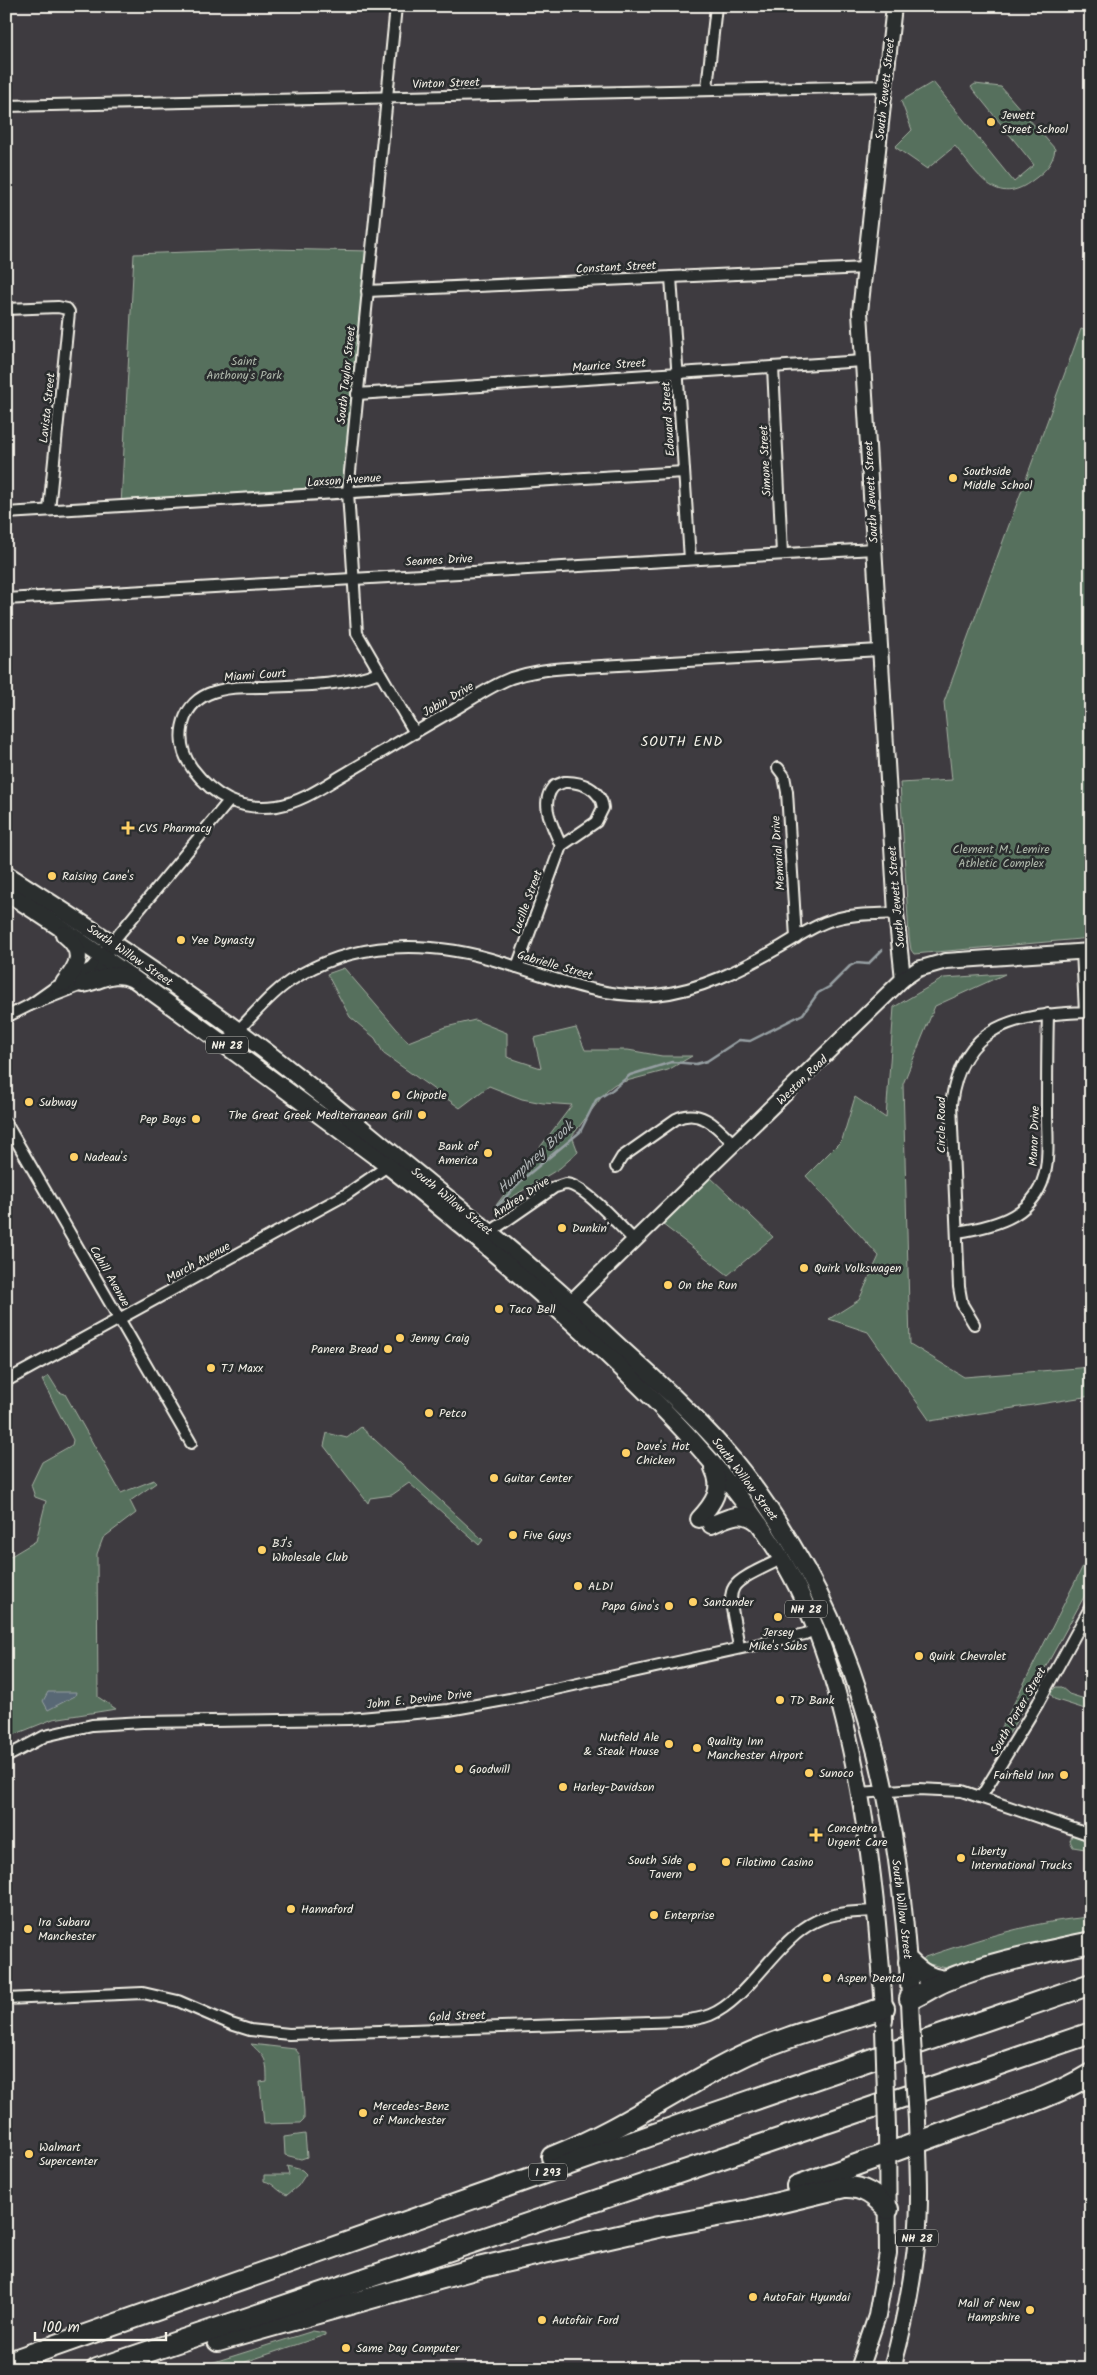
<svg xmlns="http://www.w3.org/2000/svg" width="1097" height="2375" viewBox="0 0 1097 2375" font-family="Kalam,sans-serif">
<rect width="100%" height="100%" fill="#3e3b40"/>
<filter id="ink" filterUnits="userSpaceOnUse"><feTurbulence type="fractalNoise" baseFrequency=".02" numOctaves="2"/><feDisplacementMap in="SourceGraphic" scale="10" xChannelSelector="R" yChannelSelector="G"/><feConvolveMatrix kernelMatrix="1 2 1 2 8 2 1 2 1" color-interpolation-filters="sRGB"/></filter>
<g filter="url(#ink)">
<g fill="#566f5d" stroke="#a5b0a2">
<path d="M933,82L1014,182L1034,165L971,87L975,84L1001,87L1055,149C1053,164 1044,172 1033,180C996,209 977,173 955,146L927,169L895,147L912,130L901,101Z"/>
<path d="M268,249L371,251L348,492L121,506L134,254Z"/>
<path d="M1081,329L1091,332V938L914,954L911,950L909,937L900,783L952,780L944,702Z"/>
<path d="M344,968L408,1042L446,1027L475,1020L507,1033V1057L541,1068L534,1038L576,1028L585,1050H628L662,1056H692L668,1070L615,1084L607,1090L572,1136L578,1152L560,1168L494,1208L572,1105L543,1103L522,1099L489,1086L460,1108L384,1054L375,1038L350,1017L327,974Z"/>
<path d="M1005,974L935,1006L903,1084L910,1344L964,1377L1091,1367V1396L930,1421L868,1332L829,1319L859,1300L879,1256L806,1176L842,1140L855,1097L886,1118L894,1007L944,978Z"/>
<path d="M709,1176L773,1237L728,1275L662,1224Z"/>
<path d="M49,1376L59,1392L65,1394L121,1493L154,1480L156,1483L130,1501L136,1513L103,1538L97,1554L98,1697L116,1709L53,1719L11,1736L6,1729V1559L36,1541L46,1501L35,1497L31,1485L42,1462L72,1445L73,1440L42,1380Z"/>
<path d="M361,1427L483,1540L479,1545L409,1483L392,1495L370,1498L368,1503L324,1446L327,1433L347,1438Z"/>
<path d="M1091,1550V1584L1009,1734L999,1733Z"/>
<path d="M1056,1687H1061L1069,1694L1091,1701V1711L1054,1699L1050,1692Z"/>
<path d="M1072,1835L1091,1841V1850L1073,1847L1070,1841Z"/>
<path d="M1091,1917V1931L1046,1940L946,1968L921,1962L925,1957C979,1939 1034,1921 1091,1917Z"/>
<path d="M251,2044L295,2049L300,2055L304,2111V2119L300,2123L264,2124L260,2082L267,2081C267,2060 266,2058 251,2044Z"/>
<path d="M305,2134L307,2157L301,2159L285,2155L284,2137Z"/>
<path d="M287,2166L302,2170L306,2174L298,2186L287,2195C277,2191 274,2183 264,2181V2175H289Z"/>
<path d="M313,2331L325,2333V2335L248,2361L233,2369H192Z"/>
</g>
<path fill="#586874" stroke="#969fa2" d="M48,1692H76L75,1696L48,1710L43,1701Z"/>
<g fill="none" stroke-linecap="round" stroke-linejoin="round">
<path stroke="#969fa2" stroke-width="2.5" d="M497,1206L524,1178L580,1132L596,1100L612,1090L630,1075L672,1062L696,1064L707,1061L739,1040L750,1041L803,1014L818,993L829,987L850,966L856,963L868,964L882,950"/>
<g stroke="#f4f1e8" stroke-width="14">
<g id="minor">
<path d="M396,6L348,492L357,633L415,733"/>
<path d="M707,88L716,6"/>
<path d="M6,106L886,86"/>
<path d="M671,277L690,559"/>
<path d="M367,291L866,268"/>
<path d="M6,309L58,307L67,309L69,312L49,510"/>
<path d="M773,367L782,554"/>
<path d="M357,394L863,361"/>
<path d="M6,513L684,472"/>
<path d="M6,599L874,549"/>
<path d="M379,672C341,687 301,685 260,687C243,687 224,687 208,694C179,707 174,743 192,768C214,797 239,811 277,806C303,802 325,785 348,772C382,752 417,731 452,711C471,700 490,686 511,678C529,672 548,669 567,668L880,650"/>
<path d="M778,768L784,776L787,792L796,938"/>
<path d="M564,782C581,781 601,789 603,808L596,822L561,846C554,828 538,803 554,786Z"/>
<path d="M517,967L561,846"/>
<path d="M30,1005L54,988L91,968L229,801"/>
<path d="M6,1017L30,1005L87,983L99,973L108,955"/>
<path d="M224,1043C248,1024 264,998 290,981C353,939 431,940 501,962C551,977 602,999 655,995C700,991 744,968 782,946C798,937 814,925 832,920C852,913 875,915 896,913"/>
<path d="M6,1123L191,1443"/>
<path d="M616,1167L622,1157L676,1119C701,1107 718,1128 735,1145"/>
<path d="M490,1232L555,1187C558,1187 563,1184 566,1184C585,1185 621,1228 635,1241"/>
<path d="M957,1232C997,1226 1038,1215 1046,1168C1049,1151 1047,1132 1047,1115C1047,1081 1047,1048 1048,1014"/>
<path d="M974,1324L962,1304L959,1287L951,1104C962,1023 1016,1015 1085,1012L1082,950"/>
<path d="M6,1381L347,1194L392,1163"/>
<path d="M739,1647C728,1582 719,1589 781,1559"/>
<path d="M6,1757L45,1736L92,1725L143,1722L349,1719L449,1710L510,1699L805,1634L819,1628"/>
<path d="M859,1793L918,1789L962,1791L1091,1835"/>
<path d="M981,1797L1038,1703L1091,1606"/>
<path d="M6,1999L143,1993L178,2001L231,2024L250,2030L289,2034L680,2021C690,2020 700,2019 710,2015C749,1999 776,1940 816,1921C834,1912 856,1912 876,1911"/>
</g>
</g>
<g stroke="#f4f1e8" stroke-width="18">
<g id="tertiary">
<path d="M894,6L860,312L896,913L903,979"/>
<path d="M565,1308L903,979L918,969L946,961L1091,951"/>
</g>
</g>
<g stroke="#f4f1e8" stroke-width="20">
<g id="primary">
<path d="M6,874C84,924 162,975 237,1030C304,1078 366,1133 430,1184C493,1234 554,1285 612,1340C650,1375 689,1409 723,1448C753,1482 783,1528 806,1569C880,1703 906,1872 911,2024"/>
<path d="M6,892C100,952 188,1018 278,1084C314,1111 351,1138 387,1165C451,1215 512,1268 572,1322C651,1394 732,1472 786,1566C846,1671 869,1826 879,1946C881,1971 884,1996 884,2021"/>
<path d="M64,983C80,964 85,951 64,934"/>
<path d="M83,984C99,981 115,970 131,978"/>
<path d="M699,1519C713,1504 724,1489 713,1468"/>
<path d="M711,1525C727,1518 742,1509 757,1522"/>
<path d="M859,2369L877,2316L888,2253L887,2129"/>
<path d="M892,2369C904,2325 913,2281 917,2237C921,2198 918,2160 917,2121"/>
</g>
</g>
<g stroke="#f4f1e8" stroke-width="24">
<g id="motorway">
<path d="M909,1962C920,1973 929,1979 944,1981"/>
<path d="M910,1999C922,1994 933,1986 945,1981C987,1963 1045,1952 1091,1942"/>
<path d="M552,2157C617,2132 672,2092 733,2061C780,2037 834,2024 884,2008"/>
<path d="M797,2186C850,2167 904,2148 957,2128C1003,2111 1049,2100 1091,2074"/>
<path d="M218,2341L478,2268L658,2227L749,2210L844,2187C864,2186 875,2196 888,2209"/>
<path d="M6,2363L689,2122L1091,1984"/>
<path d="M97,2369C428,2257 760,2146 1091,2033"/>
</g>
</g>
<use href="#minor" stroke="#2a2d2e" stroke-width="10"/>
<use href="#tertiary" stroke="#2a2d2e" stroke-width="14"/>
<use href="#primary" stroke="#2a2d2e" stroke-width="16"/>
<use href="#motorway" stroke="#2a2d2e" stroke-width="20"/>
<g stroke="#f4f1e8" stroke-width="20" stroke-linecap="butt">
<g id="primary-bridge">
<path d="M911,2024L917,2121"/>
<path d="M884,2028L887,2129"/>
</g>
</g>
<use href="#primary-bridge" stroke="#2a2d2e" stroke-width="16"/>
</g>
</g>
<g fill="#ffd166" stroke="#2a2d2e" stroke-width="2">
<circle cx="991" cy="122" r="5"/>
<circle cx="953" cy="478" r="5"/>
<path d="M125.5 820.5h5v5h5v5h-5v5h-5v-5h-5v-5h5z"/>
<circle cx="52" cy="876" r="5"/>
<circle cx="181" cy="940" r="5"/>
<circle cx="396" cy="1095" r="5"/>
<circle cx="29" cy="1102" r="5"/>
<circle cx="422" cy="1115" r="5"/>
<circle cx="196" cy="1119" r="5"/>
<circle cx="488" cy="1153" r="5"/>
<circle cx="74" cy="1157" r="5"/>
<circle cx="562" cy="1228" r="5"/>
<circle cx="804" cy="1268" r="5"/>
<circle cx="668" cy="1285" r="5"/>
<circle cx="499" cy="1309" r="5"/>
<circle cx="400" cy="1338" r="5"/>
<circle cx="388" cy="1349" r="5"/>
<circle cx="211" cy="1368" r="5"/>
<circle cx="429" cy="1413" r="5"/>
<circle cx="626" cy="1453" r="5"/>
<circle cx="494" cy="1478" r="5"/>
<circle cx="513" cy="1535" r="5"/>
<circle cx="262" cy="1550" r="5"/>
<circle cx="578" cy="1586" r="5"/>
<circle cx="693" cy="1602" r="5"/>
<circle cx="669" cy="1606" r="5"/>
<circle cx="778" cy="1617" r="5"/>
<circle cx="919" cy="1656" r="5"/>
<circle cx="780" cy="1700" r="5"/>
<circle cx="669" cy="1744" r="5"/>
<circle cx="697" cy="1748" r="5"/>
<circle cx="459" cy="1769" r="5"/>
<circle cx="809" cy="1773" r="5"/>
<circle cx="1064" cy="1775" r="5"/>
<circle cx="563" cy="1787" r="5"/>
<path d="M813.5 1827.5h5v5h5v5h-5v5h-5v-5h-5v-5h5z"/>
<circle cx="961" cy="1858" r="5"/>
<circle cx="726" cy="1862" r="5"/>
<circle cx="692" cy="1867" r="5"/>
<circle cx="291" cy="1909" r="5"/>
<circle cx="654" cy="1915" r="5"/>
<circle cx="28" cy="1929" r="5"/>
<circle cx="827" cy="1978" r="5"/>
<circle cx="363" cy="2113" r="5"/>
<circle cx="29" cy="2154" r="5"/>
<circle cx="753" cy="2297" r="5"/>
<circle cx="1030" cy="2310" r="5"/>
<circle cx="542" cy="2320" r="5"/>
<circle cx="346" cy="2348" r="5"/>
</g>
<g text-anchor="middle" stroke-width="5" stroke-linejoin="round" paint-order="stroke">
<g fill="#2a2d2e" stroke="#b7b6b0" stroke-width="1">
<rect x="206" y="1036.5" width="42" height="17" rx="4"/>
<rect x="785" y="1600.5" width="42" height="17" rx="4"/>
<rect x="529" y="2163.5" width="38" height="17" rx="4"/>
<rect x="896" y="2229.5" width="42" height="17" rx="4"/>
</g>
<g font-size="11" font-weight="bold" fill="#f4f1e8">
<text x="227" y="1049">NH 28</text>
<text x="806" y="1613">NH 28</text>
<text x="548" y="2176">I 293</text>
<text x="917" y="2242">NH 28</text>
</g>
<g font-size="12" fill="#f4f1e8" stroke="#2a2d2e">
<text transform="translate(446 83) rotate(-2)" y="4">Vinton Street</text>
<text transform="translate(885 89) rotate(-84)" y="4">South Jewett Street</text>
<text transform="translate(616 267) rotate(-3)" y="4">Constant Street</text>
<text transform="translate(609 365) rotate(-4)" y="4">Maurice Street</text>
<text transform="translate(346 375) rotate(-84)" y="4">South Taylor Street</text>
<text transform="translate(47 408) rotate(-84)" y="4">Lavista Street</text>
<text transform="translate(668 419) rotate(-94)" y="4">Edouard Street</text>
<text transform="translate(765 461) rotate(-93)" y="4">Simone Street</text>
<text transform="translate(344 480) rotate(-4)" y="4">Laxson Avenue</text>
<text transform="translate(871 492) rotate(-93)" y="4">South Jewett Street</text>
<text transform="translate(439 560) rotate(-3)" y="4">Seames Drive</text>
<text transform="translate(255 675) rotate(-4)" y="4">Miami Court</text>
<text transform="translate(448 699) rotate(-30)" y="4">Jobin Drive</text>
<text transform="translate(778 853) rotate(-94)" y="4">Memorial Drive</text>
<text transform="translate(896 897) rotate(-95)" y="4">South Jewett Street</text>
<text transform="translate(527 902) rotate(-70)" y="4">Lucille Street</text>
<text transform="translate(130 955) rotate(34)" y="4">South Willow Street</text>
<text transform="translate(555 965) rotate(16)" y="4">Gabrielle Street</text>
<text transform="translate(802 1080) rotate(-44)" y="4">Weston Road</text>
<text transform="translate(941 1125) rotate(-90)" y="4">Circle Road</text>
<text transform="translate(1034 1136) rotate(-88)" y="4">Manor Drive</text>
<text transform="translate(521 1197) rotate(-33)" y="4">Andrea Drive</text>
<text transform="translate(452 1201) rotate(39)" y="4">South Willow Street</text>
<text transform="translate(198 1262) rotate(-29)" y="4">March Avenue</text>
<text transform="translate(110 1276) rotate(60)" y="4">Cahill Avenue</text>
<text transform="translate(745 1479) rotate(53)" y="4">South Willow Street</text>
<text transform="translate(419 1699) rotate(-6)" y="4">John E. Devine Drive</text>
<text transform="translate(1018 1711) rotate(-60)" y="4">South Porter Street</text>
<text transform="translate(902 1909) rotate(83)" y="4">South Willow Street</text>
<text transform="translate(457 2016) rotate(-2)" y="4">Gold Street</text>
</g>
<g font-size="12" fill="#f4f1e8" stroke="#2a2d2e" text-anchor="start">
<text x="1001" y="119">Jewett<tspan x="1001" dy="14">Street School</tspan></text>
<text x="963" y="475">Southside<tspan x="963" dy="14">Middle School</tspan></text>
<text x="138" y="832">CVS Pharmacy</text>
<text x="62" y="880">Raising Cane's</text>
<text x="191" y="944">Yee Dynasty</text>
<text x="406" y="1099">Chipotle</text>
<text x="39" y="1106">Subway</text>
<text x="412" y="1119" text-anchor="end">The Great Greek Mediterranean Grill</text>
<text x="186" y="1123" text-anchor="end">Pep Boys</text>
<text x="478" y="1150" text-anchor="end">Bank of<tspan x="478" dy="14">America</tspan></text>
<text x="84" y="1161">Nadeau's</text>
<text x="572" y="1232">Dunkin'</text>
<text x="814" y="1272">Quirk Volkswagen</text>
<text x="678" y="1289">On the Run</text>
<text x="509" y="1313">Taco Bell</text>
<text x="410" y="1342">Jenny Craig</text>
<text x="378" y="1353" text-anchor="end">Panera Bread</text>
<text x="221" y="1372">TJ Maxx</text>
<text x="439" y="1417">Petco</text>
<text x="636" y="1450">Dave's Hot<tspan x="636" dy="14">Chicken</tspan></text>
<text x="504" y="1482">Guitar Center</text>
<text x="523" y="1539">Five Guys</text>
<text x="272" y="1547">BJ's<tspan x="272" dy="14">Wholesale Club</tspan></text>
<text x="588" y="1590">ALDI</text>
<text x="703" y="1606">Santander</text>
<text x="659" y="1610" text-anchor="end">Papa Gino's</text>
<text x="778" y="1636" text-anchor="middle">Jersey<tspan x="778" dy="14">Mike's Subs</tspan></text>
<text x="929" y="1660">Quirk Chevrolet</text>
<text x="790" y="1704">TD Bank</text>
<text x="659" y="1741" text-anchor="end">Nutfield Ale<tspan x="659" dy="14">&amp; Steak House</tspan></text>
<text x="707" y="1745">Quality Inn<tspan x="707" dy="14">Manchester Airport</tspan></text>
<text x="469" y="1773">Goodwill</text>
<text x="819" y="1777">Sunoco</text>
<text x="1054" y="1779" text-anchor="end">Fairfield Inn</text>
<text x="573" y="1791">Harley-Davidson</text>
<text x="827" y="1832">Concentra<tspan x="827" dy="14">Urgent Care</tspan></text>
<text x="971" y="1855">Liberty<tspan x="971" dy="14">International Trucks</tspan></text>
<text x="682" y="1864" text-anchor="end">South Side<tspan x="682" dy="14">Tavern</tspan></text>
<text x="736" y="1866">Filotimo Casino</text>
<text x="301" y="1913">Hannaford</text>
<text x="664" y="1919">Enterprise</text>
<text x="38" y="1926">Ira Subaru<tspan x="38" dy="14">Manchester</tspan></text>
<text x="837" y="1982">Aspen Dental</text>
<text x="373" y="2110">Mercedes-Benz<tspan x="373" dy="14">of Manchester</tspan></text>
<text x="39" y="2151">Walmart<tspan x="39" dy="14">Supercenter</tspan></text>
<text x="763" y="2301">AutoFair Hyundai</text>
<text x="1020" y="2307" text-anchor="end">Mall of New<tspan x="1020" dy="14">Hampshire</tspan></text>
<text x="552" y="2324">Autofair Ford</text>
<text x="356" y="2352">Same Day Computer</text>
</g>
<g font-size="12" fill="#adb6a9" stroke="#2a2d2e">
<text x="244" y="365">Saint<tspan x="244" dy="14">Anthony's Park</tspan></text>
<text x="1001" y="853">Clement M. Lemire<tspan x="1001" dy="14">Athletic Complex</tspan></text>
</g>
<g font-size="14" letter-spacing="1" fill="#f4f1e8" stroke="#2a2d2e">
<text x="682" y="746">SOUTH END</text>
</g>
<g font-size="14" font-style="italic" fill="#aeb3b4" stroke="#2a2d2e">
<text transform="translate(535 1157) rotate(-43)" y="5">Humphrey Brook</text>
</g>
</g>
<rect width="1097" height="2375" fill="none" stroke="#2a2d2e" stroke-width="25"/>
<rect x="12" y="12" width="1072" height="2350" fill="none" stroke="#f4f1e8" stroke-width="2" filter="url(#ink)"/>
<path d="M35 2332v8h131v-8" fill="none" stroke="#f4f1e8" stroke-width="2.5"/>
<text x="42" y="2332" font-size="15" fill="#f4f1e8" stroke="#2a2d2e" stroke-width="4" paint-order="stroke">100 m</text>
</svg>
